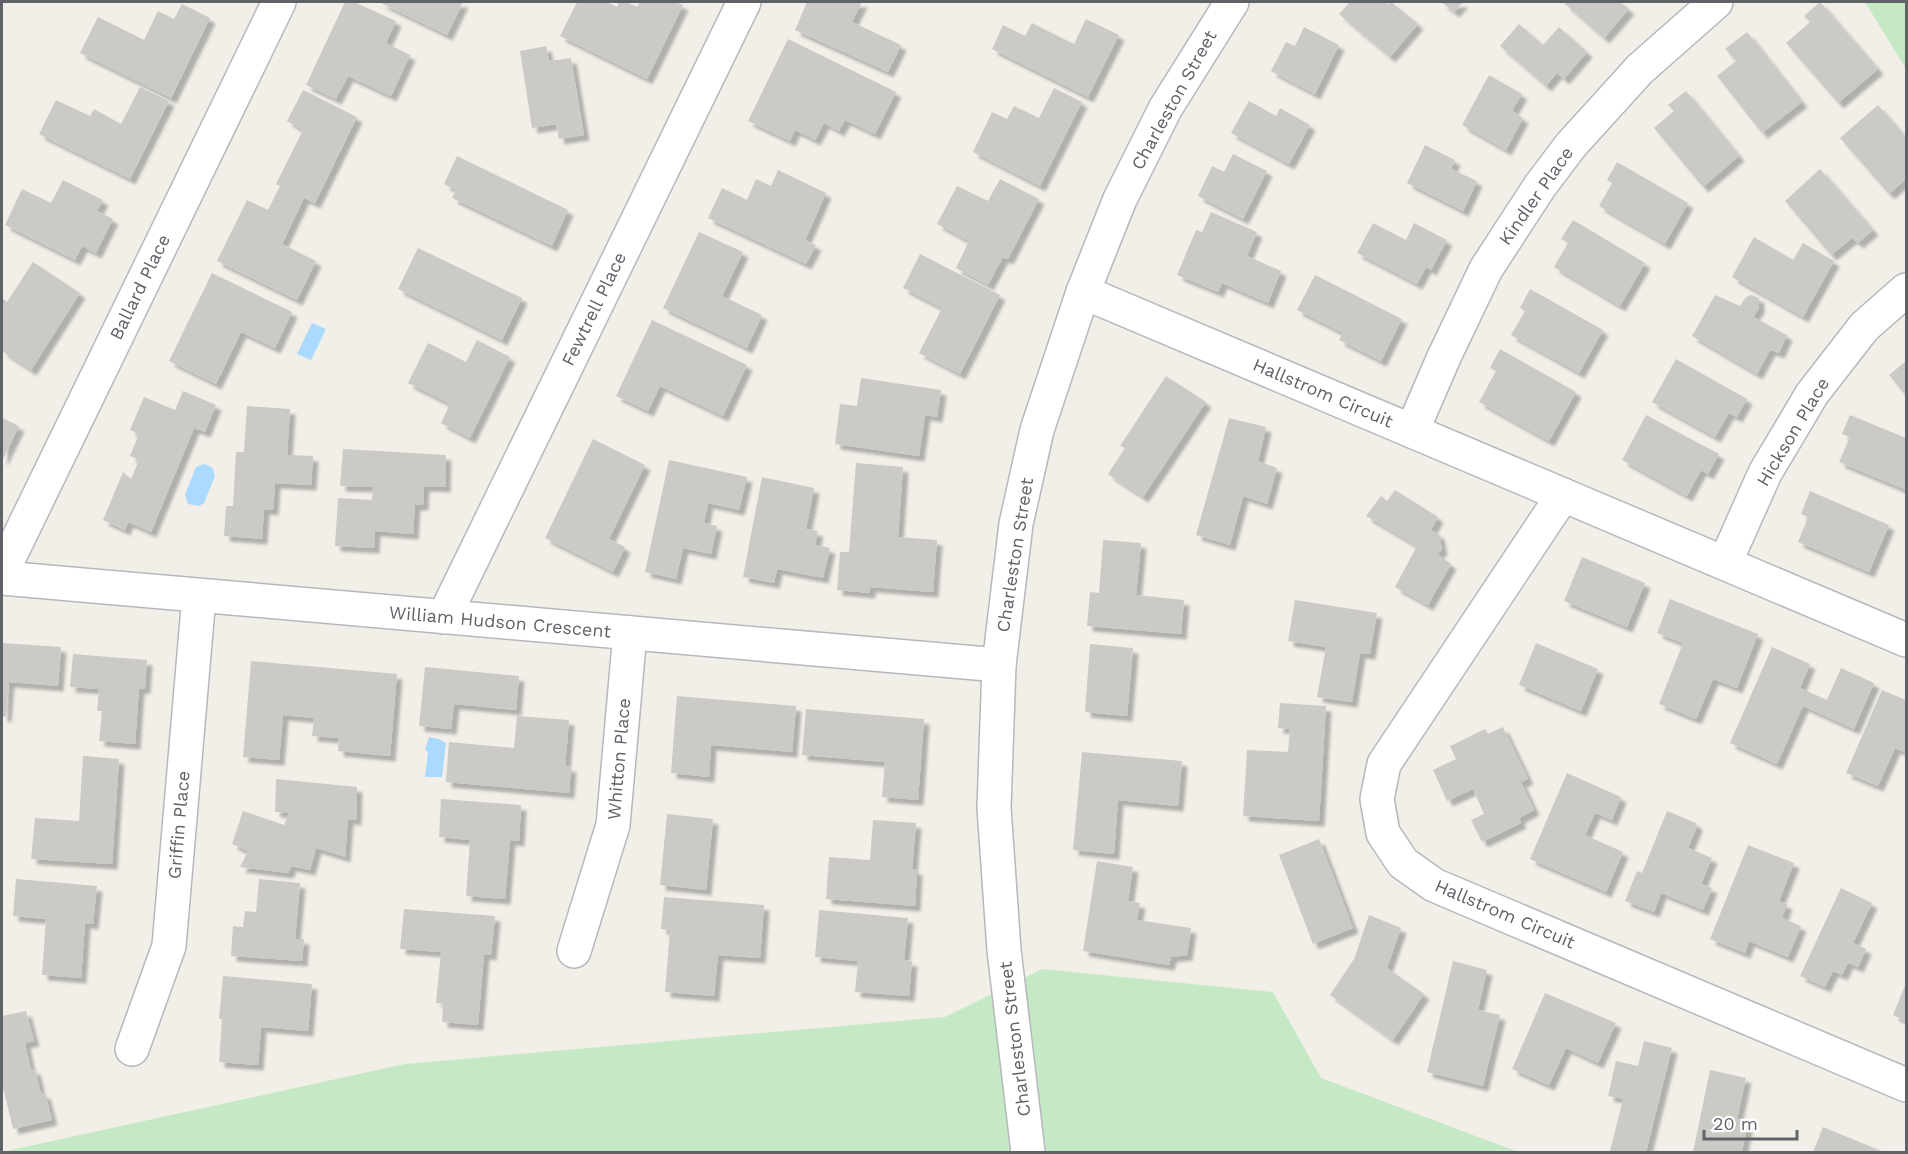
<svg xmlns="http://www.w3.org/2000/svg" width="1908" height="1154" viewBox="0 0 1908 1154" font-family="'Work Sans',sans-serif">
<defs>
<filter id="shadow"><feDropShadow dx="5.5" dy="5.5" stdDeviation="1.5" flood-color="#0004"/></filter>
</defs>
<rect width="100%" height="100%" fill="#f1efe8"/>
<g fill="#c5e8c5">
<path d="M1865,2H1906V69Z"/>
<path d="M1042,969L1273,992L1321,1078L1518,1152H2L405,1064L945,1017Z"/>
</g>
<g fill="#aadaff">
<path d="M312,323L326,329L311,360L297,354Z"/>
<path d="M204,464L212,467L215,476L204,503L199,506L188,504L185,495L196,467Z"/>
<path d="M429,737L439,739L446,743L442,777H425L428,752L425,750Z"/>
</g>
<g fill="#cccac5" filter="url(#shadow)">
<path d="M345,2H354L396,21L386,43L410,55L391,96L348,76L336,99L306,85Z"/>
<path d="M379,2H463L447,35Z"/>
<path d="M577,2H607L617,7L619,2H626L637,7L640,2H675L683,5L647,79L560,36Z"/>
<path d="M807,2H862L852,22L901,45L888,72L795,30Z"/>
<path d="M1350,2H1384L1387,4L1391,2L1418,24L1390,57L1339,14Z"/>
<path d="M1441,2H1463L1454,12Z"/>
<path d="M1567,2H1620L1629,9L1604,38L1565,4Z"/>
<path d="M1820,2L1878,69L1838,103L1786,43L1810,22L1804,16Z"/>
<path d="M182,4L210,18L171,98L80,53L98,17L144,40L158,11L174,19Z"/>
<path d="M1086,19L1119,35L1088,97L992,49L1003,25L1025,36L1032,23L1074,44Z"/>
<path d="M1519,24L1543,45L1559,27L1587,52L1564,79L1557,73L1546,86L1500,46Z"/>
<path d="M1304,27L1339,45L1315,94L1271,71L1286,42L1295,46Z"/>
<path d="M1747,32L1802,102L1762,133L1717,76L1736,61L1725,49Z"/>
<path d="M788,39L896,92L875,134L845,120L839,131L824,123L815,140L795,130L790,141L748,121Z"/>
<path d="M546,46L549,61L571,58L584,135L559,139L556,124L532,128L520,51Z"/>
<path d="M1489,75L1522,94L1512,111L1523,118L1506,150L1462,125Z"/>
<path d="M140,87L169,101L130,179L39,134L56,100L90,116L94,109L121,124Z"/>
<path d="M1054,88L1082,102L1040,186L973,152L992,112L1007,119L1014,106L1039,118Z"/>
<path d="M303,90L357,117L315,203L304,198L282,244L316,261L297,300L217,261L247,200L268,210L280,186L276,184L303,130L287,121Z"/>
<path d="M1686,91L1739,156L1703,187L1654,128L1674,111L1668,105Z"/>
<path d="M1249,101L1276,116L1280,108L1310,125L1289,164L1231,133Z"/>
<path d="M1878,105L1906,138V179L1889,194L1840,138Z"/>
<path d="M1425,145L1455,160L1451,169L1477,181L1463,211L1407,183Z"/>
<path d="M1233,154L1267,171L1243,219L1198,196L1212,166L1224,172Z"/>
<path d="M457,156L568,210L552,246L452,198L456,190L444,184Z"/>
<path d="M1617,162L1688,203L1665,244L1599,206L1612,183L1607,180Z"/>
<path d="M1820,169L1873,230L1858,243L1852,238L1831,255L1785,201Z"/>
<path d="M778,170L826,193L805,240L816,245L806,264L708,218L722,188L747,200L756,179L771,186Z"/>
<path d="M1000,179L1039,199L1008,259L1003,257L988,285L956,268L969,241L937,224L957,186L988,201Z"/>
<path d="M63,180L103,200L97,211L113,219L96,253L82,246L75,260L5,225L22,189L51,203Z"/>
<path d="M1211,212L1257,232L1247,256L1281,271L1268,303L1222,283L1218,292L1177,275L1196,230L1202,232Z"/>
<path d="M1573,220L1645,263L1620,306L1554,267L1568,243L1561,239Z"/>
<path d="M1373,223L1406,240L1414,223L1447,240L1431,270L1426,267L1417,284L1357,253Z"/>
<path d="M699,232L743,252L722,296L762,315L747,348L663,308Z"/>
<path d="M1754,237L1793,260L1803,243L1834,261L1803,317L1732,277Z"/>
<path d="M418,248L522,298L502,340L398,289Z"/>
<path d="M920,254L1000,295L960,374L919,353L942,308L903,288Z"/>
<path d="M33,262L80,293L31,370L2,351V298L7,302Z"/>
<path d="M212,273L292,312L275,348L241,332L216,384L169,361Z"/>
<path d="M1315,275L1402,319L1381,361L1339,340L1343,333L1297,310Z"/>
<path d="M1530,289L1603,330L1579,373L1511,335L1525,311L1520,308Z"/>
<path d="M1715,295L1740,306L1746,297L1751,295L1759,298V308L1753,317L1787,335L1779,353L1770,350L1757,374L1692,336Z"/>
<path d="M652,320L747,365L723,416L660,386L648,411L616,396Z"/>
<path d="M477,340L510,357L470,438L441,423L450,404L408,383L428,343L466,362Z"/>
<path d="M1500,349L1576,392L1549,441L1479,402L1496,371L1490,368Z"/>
<path d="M1676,359L1747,399L1737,417L1729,413L1715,437L1652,402Z"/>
<path d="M1906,361V396L1889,375Z"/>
<path d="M1166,376L1206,402L1143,497L1108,474L1125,448L1120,446Z"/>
<path d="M861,378L941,390L937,417L925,415L919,456L835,444L840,404L857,406Z"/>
<path d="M183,391L216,405L205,432L194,428L151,532L128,522L125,530L103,520L123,472L131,479L139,460L130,456L139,434L130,430L144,397L175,410Z"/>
<path d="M247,406L290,409L287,455L313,456L311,485L275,483L273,510L264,509L262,539L224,536L226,506H233L236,452H244Z"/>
<path d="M1646,415L1719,454L1708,474L1701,470L1687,496L1622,460Z"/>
<path d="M1850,415L1906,438V490L1839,462L1850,437L1842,434Z"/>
<path d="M2,418L19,426L2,461Z"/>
<path d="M1229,418L1266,427L1258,461L1277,468L1267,504L1243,496L1230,545L1196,535Z"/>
<path d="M593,439L645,465L609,539L625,547L613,572L545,538Z"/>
<path d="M343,449L446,455L445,487L424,486L423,505H415L413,534L375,531L374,548L335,546L338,498L372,500L373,487L340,486Z"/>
<path d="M669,460L747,477L739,510L708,503L704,523L717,526L711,554L683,548L676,579L645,572Z"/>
<path d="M856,463L903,467L898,537L937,540L933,592L870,587V593L837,590L840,552H849Z"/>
<path d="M762,477L814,488L806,529L818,531L815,545L830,548L823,578L777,569L774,583L743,577Z"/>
<path d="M1395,490L1438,517L1431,530L1439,534L1442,550L1437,554L1451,564L1428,605L1395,587L1417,546L1366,516L1381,496L1387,501Z"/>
<path d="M1810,491L1889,525L1869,572L1798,542L1808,517L1801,514Z"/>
<path d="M1103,540L1141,543L1136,595L1184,600L1181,634L1087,626L1090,592L1099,593Z"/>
<path d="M1582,557L1645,583L1627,627L1564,601Z"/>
<path d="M1670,599L1758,634L1737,688L1713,679L1696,719L1659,704L1683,643L1657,633Z"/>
<path d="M1295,600L1377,613L1370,654L1360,653L1352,702L1317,697L1326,647L1288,641Z"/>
<path d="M2,643L61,647L58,686L9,682L6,717L2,716Z"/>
<path d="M1536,643L1598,669L1581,711L1519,685Z"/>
<path d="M1090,644L1133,648L1127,716L1085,712Z"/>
<path d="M1772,647L1810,664L1800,688L1827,700L1841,668L1874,683L1854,729L1803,706L1777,764L1730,743Z"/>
<path d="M73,654L147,660L145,688L139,689L135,744L99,741L102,711H97L99,689L70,687Z"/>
<path d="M251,661L397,674L390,756L338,751L339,738L312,736L314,718L283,715L279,760L243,757Z"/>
<path d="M425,667L519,676L516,710L454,704L451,729L419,726Z"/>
<path d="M1882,690L1906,700V753L1895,748L1878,786L1846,773Z"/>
<path d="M677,696L796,706L792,752L711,745L709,777L671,773Z"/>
<path d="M1280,703L1326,706L1319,821L1243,816L1247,750L1288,752L1290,729L1278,728Z"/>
<path d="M806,709L924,719L918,800L882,797L885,762L802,755Z"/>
<path d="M517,716L569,720L565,767L571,766L569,793L446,782L449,742L514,748Z"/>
<path d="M1503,727L1528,779L1521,782L1534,810L1519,818L1521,823L1482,842L1471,820L1484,814L1473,789L1447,801L1433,770L1456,759L1450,746L1485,729L1488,734Z"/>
<path d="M1082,752L1182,761L1178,806L1118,800L1114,854L1073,850Z"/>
<path d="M83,756L119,759L112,864L31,859L35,818L79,821Z"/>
<path d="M1567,773L1621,797L1612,820L1595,813L1585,835L1623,852L1606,892L1530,859Z"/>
<path d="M276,779L357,787L356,820L348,819L345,857L316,848L310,870L291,866L288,873L240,867L248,851L232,844L243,811L284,825L289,813L275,812Z"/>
<path d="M441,799L521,805L519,841L510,840L505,899L466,896L470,840L439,837Z"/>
<path d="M1667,811L1696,823L1697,826L1688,848L1712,858L1701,884L1712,888L1703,910L1661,893L1654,912L1625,901L1637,871L1642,873Z"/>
<path d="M667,814L713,819L706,890L660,885Z"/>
<path d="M873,820L916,823L912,869L917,870L915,906L826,899L829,857L870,860Z"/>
<path d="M1319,839L1353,928L1313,944L1279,855Z"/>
<path d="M1748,845L1794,863L1779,901L1787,904L1782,918L1801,926L1788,957L1749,941L1745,953L1710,939Z"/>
<path d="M1097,861L1133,867L1128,901L1140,903L1137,920L1191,928L1187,955L1171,957L1169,965L1083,951Z"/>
<path d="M16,879L97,886L93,924L85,923L81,978L42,975L46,919L13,916Z"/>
<path d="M259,879L300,883L295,939H304L302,961L231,956L233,926L243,927L245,911L256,912Z"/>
<path d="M1841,888L1872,903L1853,943L1866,949L1858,967L1848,963L1842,975L1833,971L1825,987L1800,976Z"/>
<path d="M664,897L764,905L760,958L718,955L714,996L665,992L670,930L661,929Z"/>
<path d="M404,909L495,916L491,955L484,954L478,1025L442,1022L443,1003H436L441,952L400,949Z"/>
<path d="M819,910L908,918L904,960L912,961L909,996L855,992L858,961L815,957Z"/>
<path d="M1369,915L1401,928L1387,968L1424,994L1393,1040L1330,995L1354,959Z"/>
<path d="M1453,961L1487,970L1478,1010L1500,1015L1483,1086L1427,1072Z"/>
<path d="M223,976L312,984L308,1031L261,1027L258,1065L219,1062L222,1019H219Z"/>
<path d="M1906,983V1021L1893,1015Z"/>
<path d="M1545,993L1616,1023L1598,1063L1566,1048L1549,1085L1512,1069Z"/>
<path d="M26,1011L34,1041L25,1043L31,1070L35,1069L41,1094L45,1093L52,1120L13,1129L4,1091L2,1092V1016Z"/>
<path d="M1644,1041L1672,1048L1646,1152H1618L1610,1151L1623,1099L1608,1096L1616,1061L1638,1066Z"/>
<path d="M1710,1070L1746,1078L1737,1119L1748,1122L1742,1152H1693Z"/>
<path d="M1823,1127L1884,1152H1813Z"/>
</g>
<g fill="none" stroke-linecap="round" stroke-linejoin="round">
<g stroke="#b5b8bc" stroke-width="36">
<g id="minor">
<path d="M1083,292L1906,640"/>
<path d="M1412,431L1444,357L1486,269L1540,186L1571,145L1640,69L1716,2"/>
<path d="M1563,495L1384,764L1377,799L1383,833L1403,863L1434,885L1906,1085"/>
<path d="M1725,563L1765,473L1812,394L1864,327L1906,290"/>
<path d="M2,572L279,2"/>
<path d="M2,578L999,665"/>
<path d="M444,617L744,2"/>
<path d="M574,951L613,825L630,633"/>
<path d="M132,1049L169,946L199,596"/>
</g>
</g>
<g stroke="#b5b8bc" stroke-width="36">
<path id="tertiary" d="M1028,1152L1004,950L994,808L999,665L1016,524L1037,430L1083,292L1120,199L1165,109L1232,2"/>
</g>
<use href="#minor" stroke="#fff" stroke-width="33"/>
<use href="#tertiary" stroke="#fff" stroke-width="33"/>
</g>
<g text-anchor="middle" stroke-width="4.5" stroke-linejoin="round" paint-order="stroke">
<g font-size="18" fill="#5f6368" stroke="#fff">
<text transform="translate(1174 100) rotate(-61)" y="6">Charleston Street</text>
<text transform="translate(1536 196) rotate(-55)" y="6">Kindler Place</text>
<text transform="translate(140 287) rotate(-64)" y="6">Ballard Place</text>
<text transform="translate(594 309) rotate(-64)" y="6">Fewtrell Place</text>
<text transform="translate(1323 393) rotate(23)" y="6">Hallstrom Circuit</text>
<text transform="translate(1793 432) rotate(-59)" y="6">Hickson Place</text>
<text transform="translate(1015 555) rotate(-81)" y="6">Charleston Street</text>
<text transform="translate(500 622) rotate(5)" y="6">William Hudson Crescent</text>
<text transform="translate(619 759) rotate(-85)" y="6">Whitton Place</text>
<text transform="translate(179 825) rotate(-85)" y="6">Griffin Place</text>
<text transform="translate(1505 914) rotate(23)" y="6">Hallstrom Circuit</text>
<text transform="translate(1015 1039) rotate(-97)" y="6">Charleston Street</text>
</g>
</g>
<rect width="1908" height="1154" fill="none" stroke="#5f6368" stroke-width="6"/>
<path d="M1704 1130v9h93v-9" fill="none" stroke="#5f6368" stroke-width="3"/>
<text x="1713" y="1130" font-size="18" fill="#5f6368" stroke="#ffffff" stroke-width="4.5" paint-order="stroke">20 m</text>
</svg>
